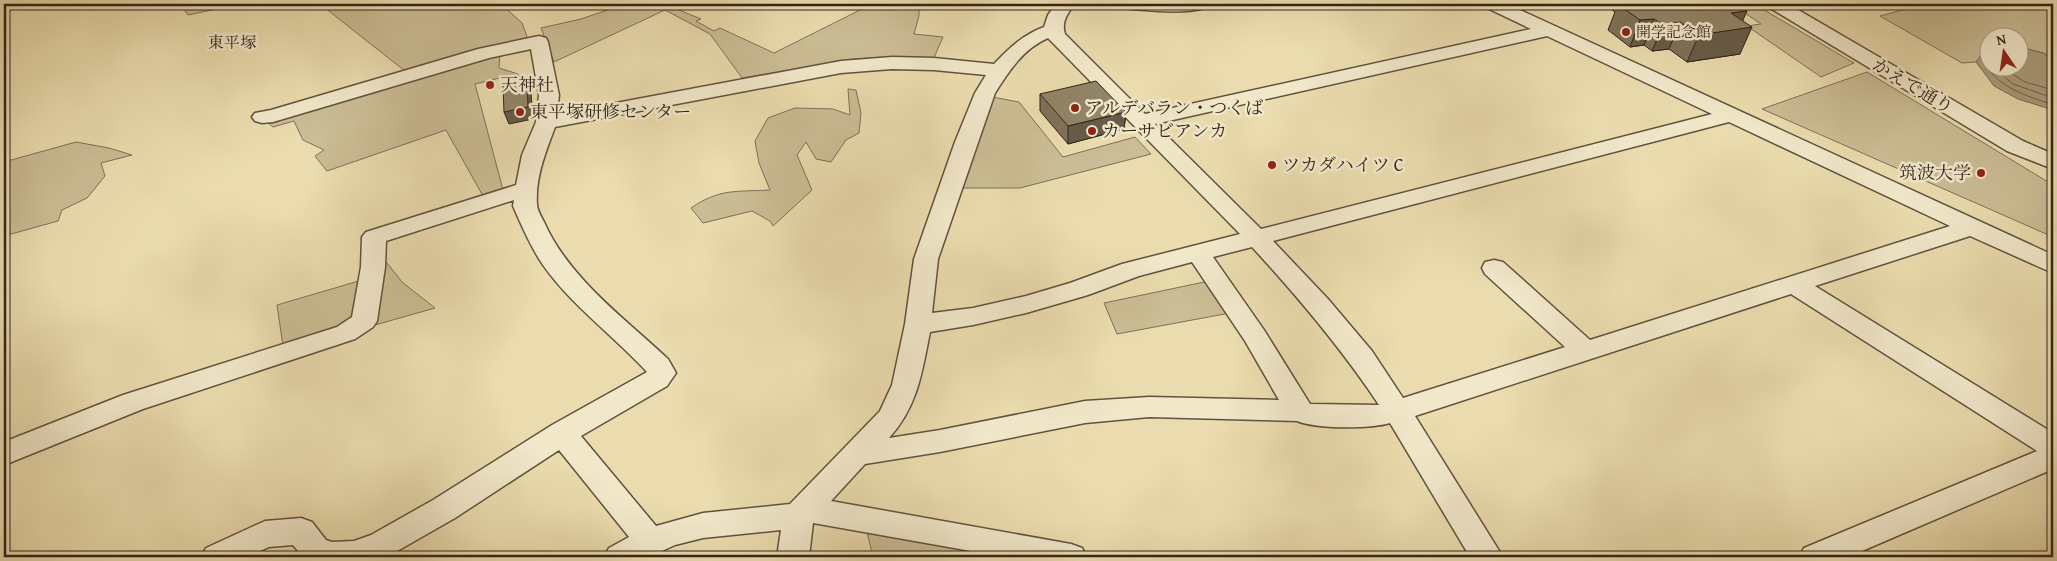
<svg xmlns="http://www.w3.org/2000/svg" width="2057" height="561" viewBox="0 0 2057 561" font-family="'Gentium Book Plus','Noto Serif JP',serif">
<rect width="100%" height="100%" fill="#eadcae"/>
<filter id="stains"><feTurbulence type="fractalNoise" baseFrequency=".004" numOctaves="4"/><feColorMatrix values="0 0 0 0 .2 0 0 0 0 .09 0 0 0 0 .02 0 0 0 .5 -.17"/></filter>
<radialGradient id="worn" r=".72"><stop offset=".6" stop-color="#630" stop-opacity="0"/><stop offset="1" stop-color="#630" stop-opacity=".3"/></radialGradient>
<g fill="#cbbd95" stroke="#7e7058">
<path d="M180,4H240L188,15Z"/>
<path d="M320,4H501L522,23L529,42L405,71Z"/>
<path d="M625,4H664L701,19L696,21L714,31L720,28L774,53L872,4H919V16L914,34L943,37L933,60L885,57L854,59L742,78L710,34L665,10L554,62L541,28L581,19Z"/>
<path d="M1706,4H1754L1854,63L1821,77L1747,26L1761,24L1745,13Z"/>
<path d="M1925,4H2053V58L2043,53L2020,47V38H1990L1989,51L1984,52L1976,62L1962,63L1880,16Z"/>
<path d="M500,53L499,68L518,74L520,80L508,92L500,78L475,84L503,190L483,196L446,130L327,171L315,156L324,150L303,140L294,121L273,127L267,122Z"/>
<path d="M1867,72L2053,185V237L1762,109Z"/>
<path d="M848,89L856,90L861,113L859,133L846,140L831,162L816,159L806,142L797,155L812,190L773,226L770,221L752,211L703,223L691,208C720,188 737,192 770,190L759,163L755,141L768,118L795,108L833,109L850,115Z"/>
<path d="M992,97L1019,102L1063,157L1135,137L1151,154L1020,188H958Z"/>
<path d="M76,142L109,148L132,155L101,163L105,176L87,198L62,210L58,221L4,236V162Z"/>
<path d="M384,259L402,282L435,308L368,327Z"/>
<path d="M362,280L355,321L283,346L277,305Z"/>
<path d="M1209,281L1230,313L1117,334L1104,303Z"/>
<path d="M866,528L961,547L960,557H873Z"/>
</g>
<path fill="#ab9d7c" stroke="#7b6d55" d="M2020,47L2043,53L2053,58V110L2018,99L1994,86L1976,62L1984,51H1989L1990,68H2020Z"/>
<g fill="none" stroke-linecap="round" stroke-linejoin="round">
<g stroke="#6e604b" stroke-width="1">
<path d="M1990,56L1986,57L1983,63C2003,90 2023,94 2053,105"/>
<path d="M1994,68L2013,84L2053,98"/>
<path d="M2003,68L2025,82L2053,90"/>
</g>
<g stroke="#60523f" stroke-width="3">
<g id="minor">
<path d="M1056,4H1074C1068,14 1061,21 1065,34L1145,114L1531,29L1487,8L1484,4H1507L2053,255V273L1970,236L1815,286L2053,433V469L1848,557H1799L1804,548L2037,451L1791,294L1415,416L1503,557H1470L1390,423C1370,429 1316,429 1297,421L1149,417L1085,423L940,452L865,464L831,501L1071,544L1082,548L1087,557H1005L813,523L809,557H777L781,530L703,538L675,545L649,557H604L609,548L629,537L559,450L455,518L392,554L384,557H303L293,545L269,547L247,557H201L206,548L265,521L301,518L312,522L326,540L332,542L354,541L371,535L433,500L552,425L647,372C614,336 571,305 543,265C530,246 522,226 513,206L514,200L386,241L385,267L377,321L373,327L355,339L143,409L4,465V442L123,395L337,327L352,317L361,267L362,237L366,232L516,185L522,155L536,122L539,95L531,49L489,58L273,122L262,123L255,121L252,117L255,113L271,110L478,49L539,36L546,38L548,42L559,95L557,114L841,61L892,57L934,58L994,64C1010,47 1023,35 1044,27L1048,15ZM1547,36L1712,114L1261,229L1155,124ZM1048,38L1240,234L1122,264L1070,283L1026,296L973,308L932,313L938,259L995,93C1008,72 1024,48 1048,38ZM892,69L934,70L986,75L975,93L955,142L914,259L905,324L892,385L880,411L790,504L703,513L656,526L581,436L667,386L676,373L668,359C623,317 569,278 544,222C541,216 537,210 537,204C535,178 546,151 555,127L841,73ZM1729,122L1950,226L1590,340L1503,262L1494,260L1485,262L1482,268L1485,274L1565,347L1403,398L1372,351L1328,299L1273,241ZM1252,247C1298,297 1341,348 1379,405L1310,404L1264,330L1213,257ZM1192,262L1245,341L1279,400L1149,397L1085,401L940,430L889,438C918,406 922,372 930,332L973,325L1026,313L1088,295L1139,276Z"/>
<path d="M1122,4H1209L1206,8C1182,14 1156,11 1131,9L1125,8Z"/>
<path d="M1767,4H1788L2023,141L2053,154V169L2007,151L1770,8Z"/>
</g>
</g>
<use href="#minor" fill="#f1e8ca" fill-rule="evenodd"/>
</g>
<g fill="#7e7259" stroke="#32241a">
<path d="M1611,4H1736L1743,21L1740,54L1687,62L1669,49L1652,51L1644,45L1630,47L1608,30L1615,12L1610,8Z"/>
<path d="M1040,94L1126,112L1124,129L1068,144L1040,111Z"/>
</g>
<g fill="#665c48" stroke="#32241a">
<path d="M1747,11L1739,29L1752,27L1740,54L1687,62L1699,35L1731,13Z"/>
<path d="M1654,19L1644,45L1630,47L1640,20Z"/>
<path d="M1680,22L1669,49L1652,51L1663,25Z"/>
<path d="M527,81L531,93L533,119L509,124L504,112Z"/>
<path d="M1126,112L1124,129L1068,144V126Z"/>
</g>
<g fill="#928467" stroke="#32241a">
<path d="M1617,4H1736L1747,11L1731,13L1752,27L1699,35L1680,22L1663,25L1654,19L1640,20Z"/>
<path d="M527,81L528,107L504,112L503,85Z"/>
<path d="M1096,81L1126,112L1068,126L1040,94Z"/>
</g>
<g fill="#8f2418" stroke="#f1e8ca" stroke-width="2">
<circle cx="1626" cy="32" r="5"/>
<circle cx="490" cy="85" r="5"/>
<circle cx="1075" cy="108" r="5"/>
<circle cx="520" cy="112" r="5"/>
<circle cx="1092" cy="131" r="5"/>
<circle cx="1272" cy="165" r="5"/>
<circle cx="1981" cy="173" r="5"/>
</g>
<g text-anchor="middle" stroke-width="5" stroke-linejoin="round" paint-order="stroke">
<g font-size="15" fill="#32241a" stroke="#f1e8ca" text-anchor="start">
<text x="1636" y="37">開学記念館</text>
</g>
<g font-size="16" fill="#32241a" stroke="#f1e8ca">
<text x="232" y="48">東平塚</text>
</g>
<g font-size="18" fill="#32241a" stroke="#f1e8ca" text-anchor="start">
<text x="500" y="91">天神社</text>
<text x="1085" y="114">アルデバラン・つくば</text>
<text x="530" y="118">東平塚研修センター</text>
<text x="1102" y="137">カーサビアンカ</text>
<text x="1282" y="171">ツカダハイツ C</text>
<text x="1971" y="179" text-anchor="end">筑波大学</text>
</g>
<g font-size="18" fill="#32241a" stroke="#f1e8ca">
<text transform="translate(1913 86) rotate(31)" y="6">かえで通り</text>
</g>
</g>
<rect width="2057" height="561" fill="none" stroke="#eadcae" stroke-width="20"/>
<rect x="5" y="5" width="2047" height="551" fill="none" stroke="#32241a" stroke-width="2.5"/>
<rect x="10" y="10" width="2037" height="541" fill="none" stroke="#32241a"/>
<g transform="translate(2004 52) rotate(347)"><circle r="24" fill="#f1e8ca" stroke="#a59a84"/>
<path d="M0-4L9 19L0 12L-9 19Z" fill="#8f2418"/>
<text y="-8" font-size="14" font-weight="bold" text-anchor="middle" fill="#32241a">N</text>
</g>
<rect width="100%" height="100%" filter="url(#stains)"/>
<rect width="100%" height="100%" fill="url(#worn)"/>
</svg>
